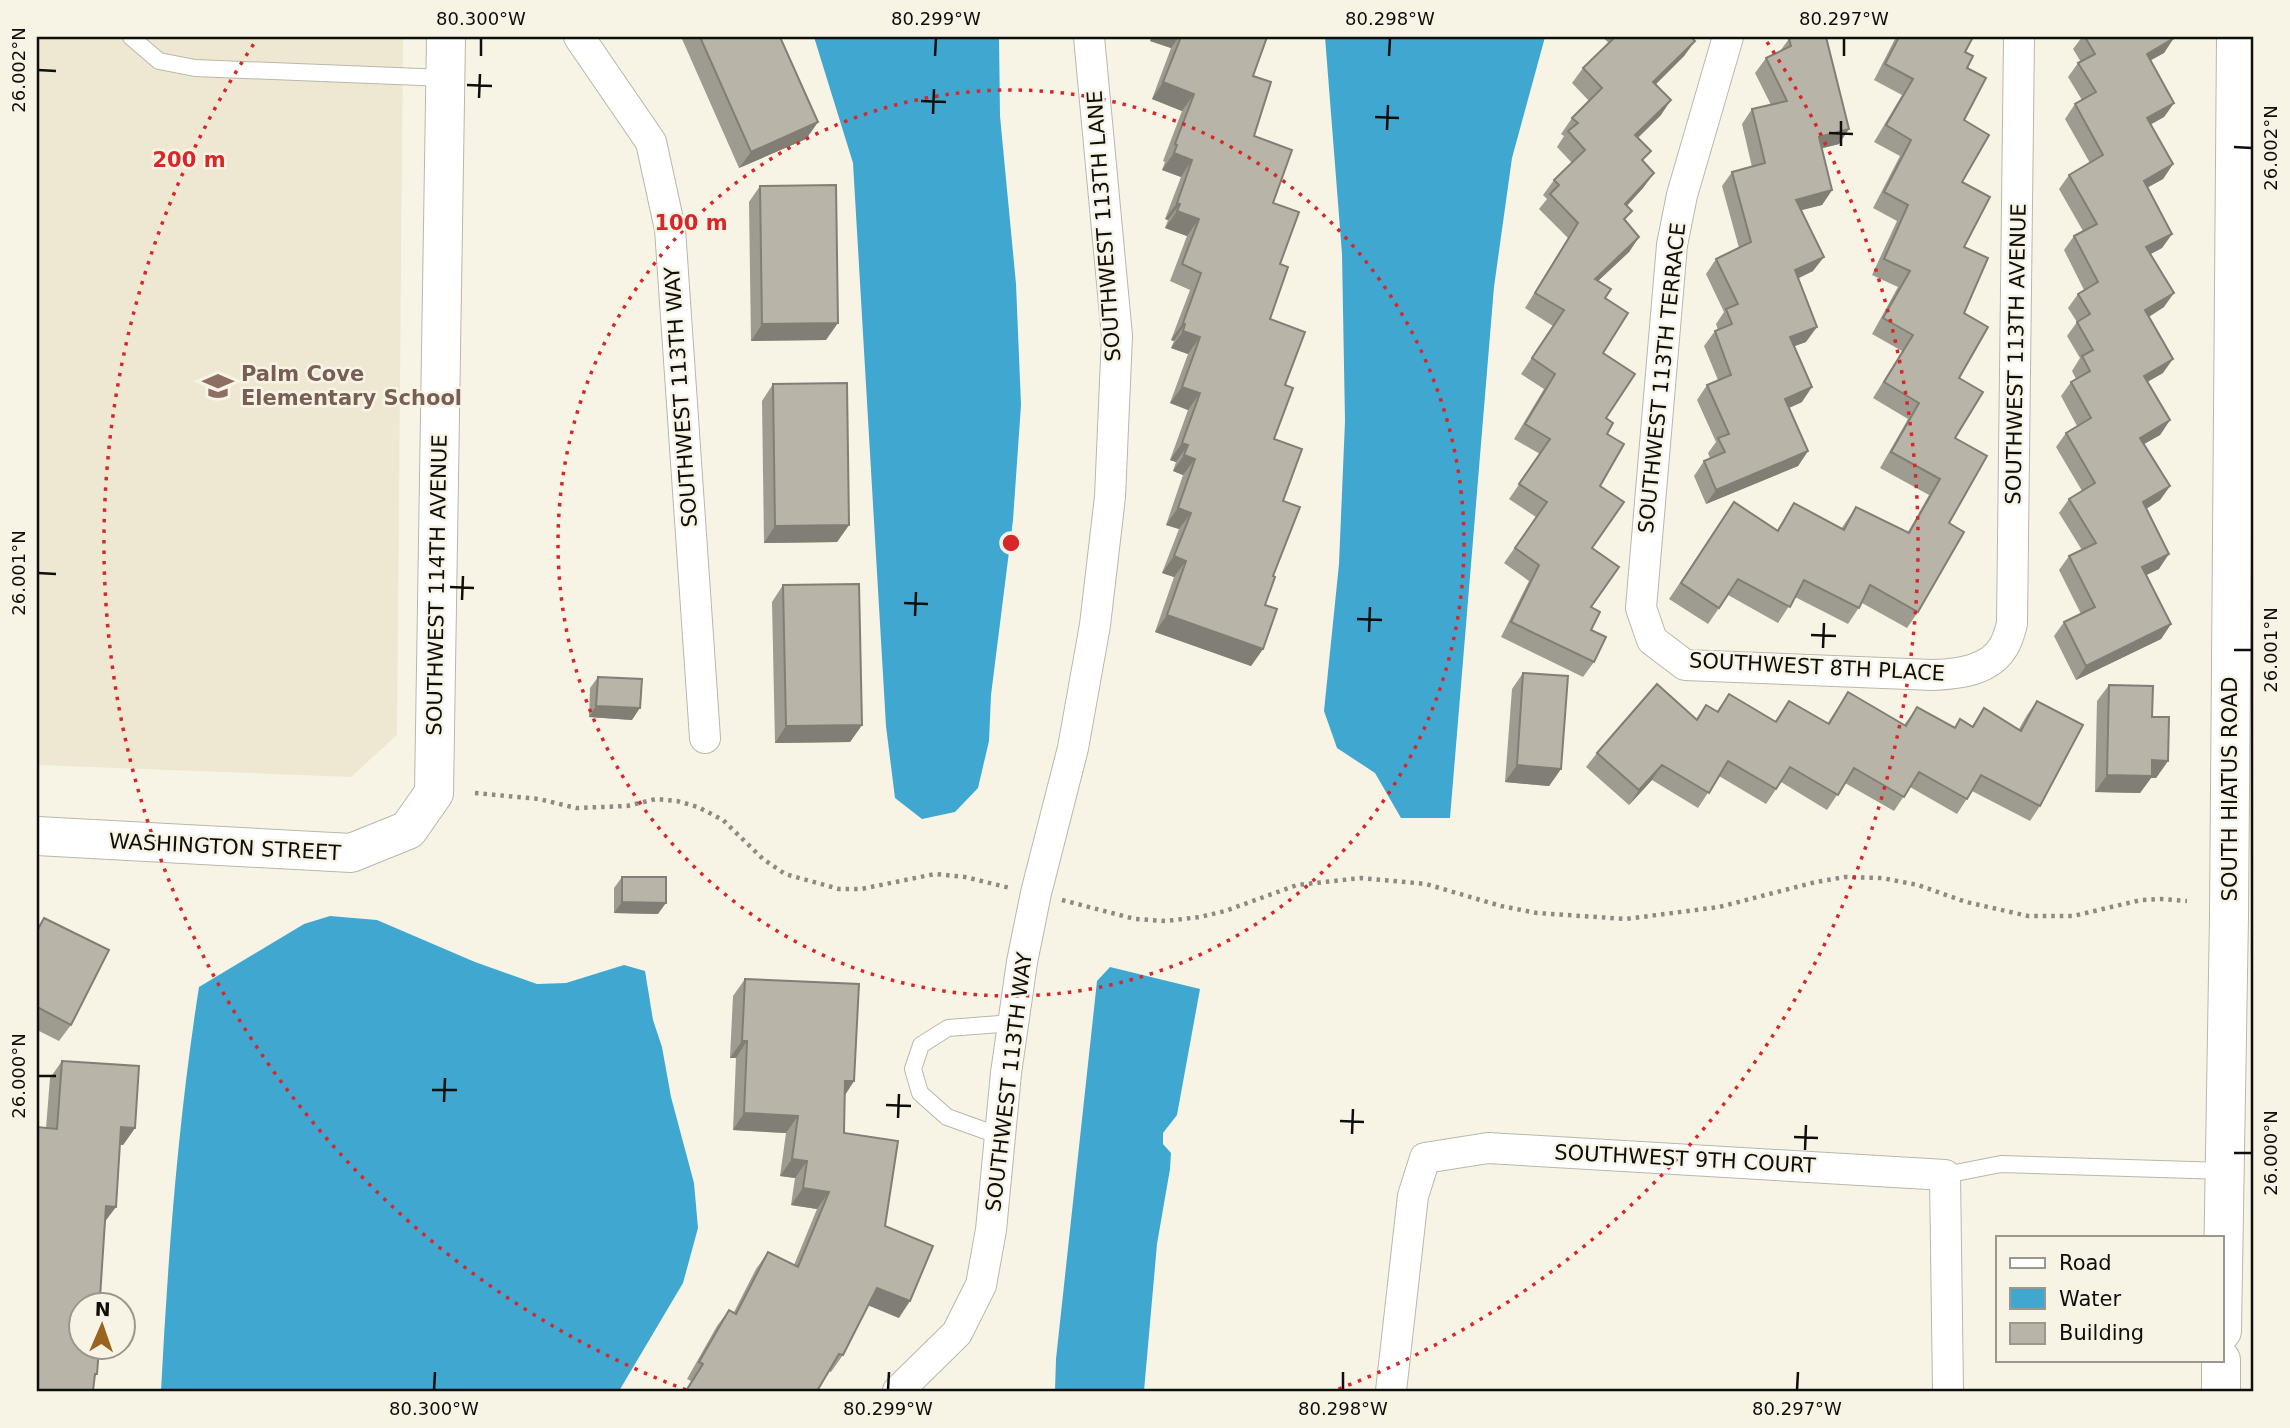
<svg xmlns="http://www.w3.org/2000/svg" width="2290" height="1428" viewBox="0 0 2290 1428" font-family="'DejaVu Sans',sans-serif">
<rect width="100%" height="100%" fill="#f7f4e6"/>
<path fill="#eee8d3" d="M37,37H403L397,735L351,777L37,765Z"/>
<g fill="#40a7d0">
<path d="M814,37H999L1000,116L1016,284L1021,405L1013,520L991,695L989,741L978,788L955,812L922,819L895,798L886,726L853,163Z"/>
<path d="M1325,37H1545L1512,158L1494,287L1450,818H1401L1375,773L1337,748L1324,711L1339,564L1345,421L1342,254Z"/>
<path d="M330,916L377,920L475,962L537,984L566,983L624,965L645,971L653,1020L662,1047L671,1097L694,1183L698,1228L683,1283L619,1391H161C168,1256 178,1121 199,987L304,924Z"/>
<path d="M1110,967L1200,989L1177,1115L1163,1133V1144L1171,1153L1170,1169L1157,1244L1144,1391H1055L1056,1359L1097,981Z"/>
</g>
<g fill="none" stroke-linecap="round" stroke-linejoin="round">
<g stroke="#bab7aa" stroke-width="18">
<g id="service">
<path d="M131,37L159,61L195,68L445,78"/>
<path d="M1000,1136L947,1117L920,1093L913,1069L921,1045L948,1028L1013,1023"/>
<path d="M1945,1175L2001,1164L2224,1171"/>
</g>
</g>
<g stroke="#bab7aa" stroke-width="32">
<g id="minor">
<path d="M579,37L651,142L670,229L705,738"/>
<path d="M1728,37L1682,195L1672,245L1641,608L1652,640L1685,665L1933,675C1958,674 1990,671 2004,646C2008,639 2010,631 2012,624L2019,37"/>
<path d="M898,1391L957,1333L981,1285L991,1230L1006,1073L1022,962L1036,893L1073,748L1095,625L1110,497L1117,336L1089,37"/>
<path d="M1391,1391L1413,1196L1425,1158L1488,1148L1945,1175L1948,1391"/>
</g>
</g>
<g stroke="#bab7aa" stroke-width="40">
<path id="tertiary" d="M37,836L351,853L408,830L434,793L446,37"/>
</g>
<g stroke="#bab7aa" stroke-width="40">
<g id="secondary">
<path d="M2222,1331L2229,916L2236,37"/>
<path d="M2221,1391V1360"/>
</g>
</g>
<g stroke="#8c8a81" stroke-width="4.5" stroke-dasharray="3.5 5" stroke-linecap="butt">
<path d="M475,793L539,799L576,808L627,806L656,799L677,801L698,807L723,820L763,859L785,874L839,889H861L935,874L965,877L1010,888"/>
<path d="M1062,900L1135,919L1166,921L1200,917L1225,911L1297,885L1361,878L1426,884L1501,906L1537,913L1626,919L1719,907L1816,882L1845,877L1882,878L1918,885L1966,902L2028,916H2073L2141,900L2161,899L2187,901"/>
</g>
<use href="#service" stroke="#fff" stroke-width="16"/>
<use href="#minor" stroke="#fff" stroke-width="30"/>
<use href="#tertiary" stroke="#fff" stroke-width="38"/>
<use href="#secondary" stroke="#fff" stroke-width="38"/>
</g>
<g fill="#9e9b90">
<path d="M683,37H780L818,122L806,139L739,168L682,39Z"/>
<path d="M1151,37H1267L1253,76L1254,136L1273,203L1280,264L1270,319L1285,385L1274,439L1283,501L1273,576L1265,605L1263,649L1251,666L1155,632L1174,577L1162,573L1179,529L1166,525L1183,475L1173,471L1176,462L1170,460L1188,410L1170,403L1188,354L1171,348L1174,341L1171,340L1190,290L1170,281L1187,236L1165,228L1168,220L1165,219L1181,177L1162,170L1165,162L1163,161L1182,111L1152,99L1171,48L1150,41Z"/>
<path d="M1602,37H1691L1695,41L1684,56L1656,84L1661,115L1638,138L1644,162L1654,173L1643,188L1627,206L1632,211L1625,220L1639,237L1629,252L1598,281L1605,298L1603,353L1607,434L1592,548L1591,630L1594,662L1583,677L1501,637L1529,581L1504,563L1536,517L1509,499L1540,454L1514,439L1544,389L1521,374L1553,326L1525,308L1568,238L1539,209L1547,199L1543,195L1554,180L1572,163L1557,147L1564,136L1561,134L1572,118L1589,101L1572,83L1583,68L1609,43Z"/>
<path d="M1896,37H1973L1965,52L1967,68L1962,182L1964,247V313L1949,523L1918,612L1907,628L1862,603L1848,624L1795,597L1778,623L1728,595L1708,624L1669,599L1734,502L1777,530L1794,503L1841,529L1856,507L1908,532L1929,495L1880,468L1908,419L1873,398L1902,351L1872,334L1898,287L1872,275L1897,221L1873,208L1900,156L1874,142L1902,95L1874,80Z"/>
<path d="M2082,37H2173L2164,53L2150,60L2174,103L2164,117L2150,125L2173,164L2163,179L2148,187L2172,234L2162,248L2150,254L2164,307L2149,317L2163,373L2147,382L2170,420L2160,435L2144,444L2170,486L2160,500L2146,509L2159,569L2146,575L2171,624L2161,639L2076,680L2054,636L2064,622L2081,614L2059,570L2069,556L2082,550L2059,513L2069,499L2082,491L2056,447L2066,433L2077,426L2061,396L2071,382L2076,379L2072,371L2080,358L2067,336L2077,322L2068,308L2078,294L2084,290L2064,250L2074,236L2083,231L2059,189L2069,175L2090,163L2065,119L2075,104L2082,100L2068,77L2078,63L2081,62L2073,49Z"/>
<path d="M1789,39L1839,144L1821,148L1832,190L1822,205L1801,210L1813,271L1798,278L1806,342L1794,346L1802,402L1789,408L1808,451L1798,466L1706,504L1694,476L1704,461L1710,458L1708,453L1716,442L1697,400L1707,385L1718,380L1704,346L1715,331L1718,330L1716,324L1724,312L1706,274L1716,259L1739,248L1722,186L1732,172L1752,167L1742,124L1752,109L1771,105L1755,73L1766,58L1780,51Z"/>
<path d="M760,186L826,340L751,341L749,202Z"/>
<path d="M773,384L849,525L837,542L764,543L762,401Z"/>
<path d="M783,585L862,725L850,742L775,743L772,602Z"/>
<path d="M1523,673L1561,769L1549,786L1505,782L1512,689Z"/>
<path d="M598,677L632,720L589,717L590,688Z"/>
<path d="M2109,685L2152,717L2168,761L2156,778H2151L2140,793L2095,792L2097,701Z"/>
<path d="M1848,692L1904,725L1917,707L1954,728L1960,719L1972,726L1984,708L2019,729L2027,715L2037,701L2040,806L2030,821L1972,791L1957,814L1910,787L1894,811L1845,783L1827,810L1781,782L1766,804L1719,776L1698,808L1652,780L1629,805L1586,767L1597,753L1696,719L1706,705L1717,711L1729,694L1775,721L1789,701L1827,724Z"/>
<path d="M622,877L658,914L614,913V888Z"/>
<path d="M44,918L71,1025L59,1041L37,1030V928Z"/>
<path d="M745,979L854,1081L845,1095L844,1133L885,1226L899,1318L868,1305L843,1355L831,1372L829,1371L817,1391H685L691,1381L687,1379L717,1326L729,1310L734,1312L756,1269L768,1252L794,1265L817,1209L791,1205L795,1178L780,1176L786,1133L733,1130L736,1058H730L733,996Z"/>
<path d="M62,1061L135,1128L123,1145L120,1144L105,1222L100,1297L97,1374L94,1378L46,1128L50,1078Z"/>
</g>
<g fill="#817e75">
<path d="M1153,37H1179L1171,48L1150,41Z"/>
<path d="M2174,38L2164,53L2137,68L2147,54Z"/>
<path d="M1695,41L1684,56L1643,97L1653,82Z"/>
<path d="M1163,82L1194,94L1182,111L1152,99Z"/>
<path d="M1671,100L1661,115L1625,150L1635,135Z"/>
<path d="M2174,103L2164,117L2136,132L2147,118Z"/>
<path d="M818,122L806,139L739,168L751,152Z"/>
<path d="M1849,129L1839,144L1808,152L1819,137Z"/>
<path d="M1174,153L1192,160L1181,177L1162,170Z"/>
<path d="M2173,164L2163,179L2134,195L2144,181Z"/>
<path d="M1654,173L1643,188L1614,219L1625,204Z"/>
<path d="M1832,190L1822,205L1786,214L1796,200Z"/>
<path d="M1177,203L1180,204L1168,220L1165,219Z"/>
<path d="M1177,211L1199,219L1187,236L1165,228Z"/>
<path d="M2172,234L2162,248L2136,262L2146,247Z"/>
<path d="M1639,237L1629,252L1584,294L1595,279Z"/>
<path d="M1824,257L1813,271L1785,285L1795,270Z"/>
<path d="M2174,293L2164,307L2135,325L2145,310Z"/>
<path d="M838,323L826,340L751,341L762,324Z"/>
<path d="M1183,323L1185,324L1174,341L1171,340Z"/>
<path d="M1817,327L1806,342L1779,352L1790,337Z"/>
<path d="M1183,331L1200,337L1188,354L1171,348Z"/>
<path d="M2173,359L2163,373L2133,390L2144,376Z"/>
<path d="M1182,387L1200,393L1188,410L1170,403Z"/>
<path d="M1812,387L1802,402L1775,414L1785,399Z"/>
<path d="M2170,420L2160,435L2130,452L2140,438Z"/>
<path d="M1182,443L1188,445L1176,462L1170,460Z"/>
<path d="M1808,451L1798,466L1706,504L1716,490Z"/>
<path d="M1184,455L1195,459L1183,475L1173,471Z"/>
<path d="M2170,486L2160,500L2133,517L2143,502Z"/>
<path d="M1178,508L1191,513L1179,529L1166,525Z"/>
<path d="M849,525L837,542L764,543L775,526Z"/>
<path d="M2169,554L2159,569L2132,582L2142,567Z"/>
<path d="M1174,556L1186,561L1174,577L1162,573Z"/>
<path d="M1167,615L1263,649L1251,666L1155,632Z"/>
<path d="M2171,624L2161,639L2076,680L2086,666Z"/>
<path d="M596,706L640,708L632,720L589,717Z"/>
<path d="M862,725L850,742L775,743L786,726Z"/>
<path d="M2152,760L2168,761L2156,778H2151L2140,793L2095,792L2107,775Z"/>
<path d="M1517,765L1561,769L1549,786L1505,782Z"/>
<path d="M1662,765L1652,780L1629,805L1639,790Z"/>
<path d="M622,902L666,903L658,914L614,913Z"/>
<path d="M742,1041H747L736,1058H730Z"/>
<path d="M845,1081H854L843,1098Z"/>
<path d="M744,1113L798,1116L786,1133L733,1130Z"/>
<path d="M121,1127L135,1128L123,1145L109,1144Z"/>
<path d="M792,1159L807,1161L795,1178L780,1176Z"/>
<path d="M803,1188L829,1192L817,1209L791,1205Z"/>
<path d="M106,1206L116,1207L104,1223Z"/>
<path d="M877,1288L910,1301L899,1318L865,1304Z"/>
</g>
<g fill="#b8b4a7" stroke="#817e75" stroke-width="2">
<path d="M700,37H780L818,122L751,152Z"/>
<path d="M1181,37H1267L1253,76L1271,82L1254,136L1292,150L1273,203L1299,212L1280,264L1288,267L1270,319L1305,332L1285,385L1293,388L1274,439L1302,449L1283,501L1300,507L1273,576L1275,577L1265,605L1277,609L1263,649L1167,615L1186,561L1174,556L1191,513L1178,508L1195,459L1184,455L1188,445L1182,443L1200,393L1182,387L1200,337L1183,331L1185,324L1183,323L1201,273L1182,264L1199,219L1177,211L1180,204L1177,203L1192,160L1174,153L1177,145L1175,144L1194,94L1163,82Z"/>
<path d="M1615,37H1691L1695,41L1653,82L1671,100L1635,135L1651,151L1642,160L1654,173L1625,204L1632,211L1624,219L1639,237L1595,279L1611,289L1605,298L1628,313L1603,353L1635,374L1606,418L1613,423L1607,434L1624,444L1600,486L1624,502L1592,548L1619,567L1591,607L1600,612L1591,630L1606,637L1594,662L1511,622L1539,565L1515,548L1547,502L1519,484L1550,439L1525,424L1555,374L1532,358L1564,310L1535,293L1578,223L1550,194L1559,185L1554,180L1585,150L1568,131L1578,123L1572,118L1602,88L1583,68Z"/>
<path d="M1793,37H1826L1849,129L1819,137L1832,190L1796,200L1824,257L1795,270L1817,327L1790,337L1812,387L1785,399L1808,451L1716,490L1704,461L1725,452L1718,438L1729,434L1707,385L1731,375L1715,331L1732,324L1726,309L1738,304L1716,259L1751,242L1732,172L1765,163L1752,109L1787,101L1766,58L1791,46L1789,39Z"/>
<path d="M1899,37H1973L1965,52L1973,56L1967,68L1986,78L1964,120L1989,135L1962,182L1990,197L1964,247L1988,258L1964,313L1988,327L1959,378L1983,392L1955,438L1987,456L1949,523L1964,532L1918,612L1870,585L1859,608L1804,580L1790,607L1738,579L1719,608L1681,583L1734,502L1778,531L1794,503L1844,530L1856,507L1909,533L1940,479L1891,452L1919,403L1884,382L1913,335L1883,318L1910,271L1884,259L1908,205L1884,192L1911,140L1886,125L1913,79L1885,64Z"/>
<path d="M2085,37H2173L2174,38L2147,54L2174,103L2147,118L2173,164L2144,181L2172,234L2146,247L2174,293L2145,310L2173,359L2144,376L2170,420L2140,438L2170,486L2143,502L2169,554L2142,567L2171,624L2086,666L2064,622L2095,607L2069,556L2096,543L2069,499L2095,483L2066,433L2091,418L2071,382L2090,371L2082,356L2093,350L2077,322L2090,314L2078,294L2098,282L2074,236L2097,224L2069,175L2103,155L2075,104L2096,92L2078,63L2095,54Z"/>
<path d="M836,185L838,323L762,324L760,186Z"/>
<path d="M847,383L849,525L775,526L773,384Z"/>
<path d="M859,584L862,725L786,726L783,585Z"/>
<path d="M1523,673L1568,676L1561,769L1517,765Z"/>
<path d="M598,677L642,679L640,708L596,706Z"/>
<path d="M1657,684L1697,720L1706,705L1718,712L1729,694L1776,722L1789,701L1829,724L1848,692L1906,726L1917,707L1955,728L1960,719L1973,727L1984,708L2021,731L2037,701L2083,725L2040,806L1981,775L1967,799L1919,772L1904,797L1854,768L1838,795L1790,767L1776,789L1728,761L1709,793L1662,765L1639,790L1597,753Z"/>
<path d="M2109,685L2153,686L2152,717H2169L2168,761L2152,760V776L2107,775Z"/>
<path d="M622,877H666V903L622,902Z"/>
<path d="M44,918L109,950L71,1025L37,1007V931Z"/>
<path d="M745,979L859,984L854,1081H845L844,1133L898,1141L885,1226L933,1246L910,1301L877,1288L843,1355L839,1354L817,1391H686L703,1364L699,1362L729,1310L736,1314L768,1252L798,1267L829,1192L803,1188L807,1161L792,1159L798,1116L744,1113L747,1041H742Z"/>
<path d="M62,1061L139,1066L135,1128L121,1127L116,1207L106,1206L100,1297H102V1306H80V1348H99L97,1374H95L93,1391H37V1127L57,1129Z"/>
</g>
<path fill="none" stroke="#0f0e0a" stroke-width="2.5" d="M481,56V38M935,56L936,38M1389,56L1390,38M1844,56V38M38,70L56,71M467,85L492,86M479,98L480,74M921,101L946,102M933,114L934,89M1375,117L1399,118M1387,130L1388,105M1829,133L1853,134M1841,146V121M2234,147L2252,148M38,573L56,574M450,587L474,588M462,600L463,576M904,603L928,604M915,616L916,592M1357,619L1382,620M1369,632L1370,607M1811,635L1836,636M1823,648L1824,623M2234,650H2252M38,1076H56M432,1090H457M444,1102L445,1078M886,1105L911,1106M898,1118L899,1094M1340,1121L1364,1122M1352,1134L1353,1109M1794,1137L1818,1138M1805,1150L1806,1125M2234,1153H2252M434,1390L435,1372M888,1390L889,1372M1343,1390V1372M1797,1390L1798,1372"/>
<g fill="none" stroke="#d62828" stroke-width="3.5" stroke-dasharray="3.5 7">
<circle cx="1011" cy="543" r="453"/>
<path d="M686 1390A907 907 0 0 1 255 42M1767 42A907 907 0 0 1 1336 1390"/>
</g>
<defs>
<g id="school-bare" transform="scale(2.415)"><path d="M0-5L7-2L0 1L-7-2ZM-4 1L0 2.5L4 1V4Q0 6-4 4Z" fill="#8d6e63" stroke="#f7f4e6" stroke-width="2.5" paint-order="stroke"/></g>
</defs>
<g fill-rule="evenodd">
<use href="#school-bare" x="218" y="386"/>
</g>
<g text-anchor="middle" stroke-width="5" stroke-linejoin="round" paint-order="stroke">
<g font-size="21" fill="#0f0e0a" stroke="#f7f4e6">
<text transform="translate(1104 226) rotate(-94)" y="7">SOUTHWEST 113TH LANE</text>
<text transform="translate(2016 354) rotate(-89)" y="7">SOUTHWEST 113TH AVENUE</text>
<text transform="translate(1662 378) rotate(-84)" y="7">SOUTHWEST 113TH TERRACE</text>
<text transform="translate(681 397) rotate(-94)" y="7">SOUTHWEST 113TH WAY</text>
<text transform="translate(437 585) rotate(-89)" y="7">SOUTHWEST 114TH AVENUE</text>
<text transform="translate(1817 667) rotate(3)" y="7">SOUTHWEST 8TH PLACE</text>
<text transform="translate(2230 789) rotate(-90)" y="7">SOUTH HIATUS ROAD</text>
<text transform="translate(225 847) rotate(3)" y="7">WASHINGTON STREET</text>
<text transform="translate(1009 1082) rotate(-83)" y="7">SOUTHWEST 113TH WAY</text>
<text transform="translate(1685 1159) rotate(3)" y="7">SOUTHWEST 9TH COURT</text>
</g>
<g font-size="21" font-weight="bold" fill="#785e54" stroke="#f7f4e6" text-anchor="start">
<text x="241" y="381">Palm Cove<tspan x="241" dy="24">Elementary School</tspan></text>
</g>
</g>
<circle cx="1011" cy="543" r="10" fill="#d62828" stroke="#f7f4e6" stroke-width="3.5"/>
<g font-size="21" text-anchor="middle" font-weight="bold" fill="#d62828" stroke="#f7f4e6" stroke-width="5" stroke-linejoin="round" paint-order="stroke">
<text x="189" y="167">200 m</text>
<text x="691" y="230">100 m</text>
</g>
<rect width="2290" height="1428" fill="none" stroke="#f7f4e6" stroke-width="77"/>
<rect x="1996" y="1236" width="228" height="126" fill="#f7f4e6" stroke="#9a988e" stroke-width="2"/>
<rect x="2010" y="1258" width="35" height="10" fill="#ffffff" stroke="#9a988e" stroke-width="2"/>
<text x="2059" y="1270" font-size="21" fill="#0f0e0a">Road</text>
<rect x="2010" y="1288" width="35" height="21" fill="#40a7d0" stroke="#9a988e" stroke-width="2"/>
<text x="2059" y="1306" font-size="21" fill="#0f0e0a">Water</text>
<rect x="2010" y="1323" width="35" height="21" fill="#b8b4a7" stroke="#9a988e" stroke-width="2"/>
<text x="2059" y="1340" font-size="21" fill="#0f0e0a">Building</text>
<g transform="translate(102 1326) rotate(2)"><circle r="33" fill="#f7f4e6" stroke="#9a988e" stroke-width="2"/>
<path d="M0-5L12 26L0 18L-12 26Z" fill="#9a641e"/>
<text y="-10" font-size="19" font-weight="bold" text-anchor="middle" fill="#0f0e0a">N</text>
</g>
<rect x="38" y="38" width="2214" height="1352" fill="none" stroke="#0f0e0a" stroke-width="2.5"/>
<g font-size="18" text-anchor="middle" fill="#0f0e0a">
<text x="481" y="25">80.300°W</text>
<text x="936" y="25">80.299°W</text>
<text x="1390" y="25">80.298°W</text>
<text x="1844" y="25">80.297°W</text>
<text transform="translate(19 70) rotate(-90)" y="6">26.002°N</text>
<text transform="translate(2271 148) rotate(-90)" y="6">26.002°N</text>
<text transform="translate(19 573) rotate(-90)" y="6">26.001°N</text>
<text transform="translate(2271 650) rotate(-90)" y="6">26.001°N</text>
<text transform="translate(19 1076) rotate(-90)" y="6">26.000°N</text>
<text transform="translate(2271 1153) rotate(-90)" y="6">26.000°N</text>
<text x="434" y="1415">80.300°W</text>
<text x="888" y="1415">80.299°W</text>
<text x="1343" y="1415">80.298°W</text>
<text x="1797" y="1415">80.297°W</text>
</g>
</svg>
